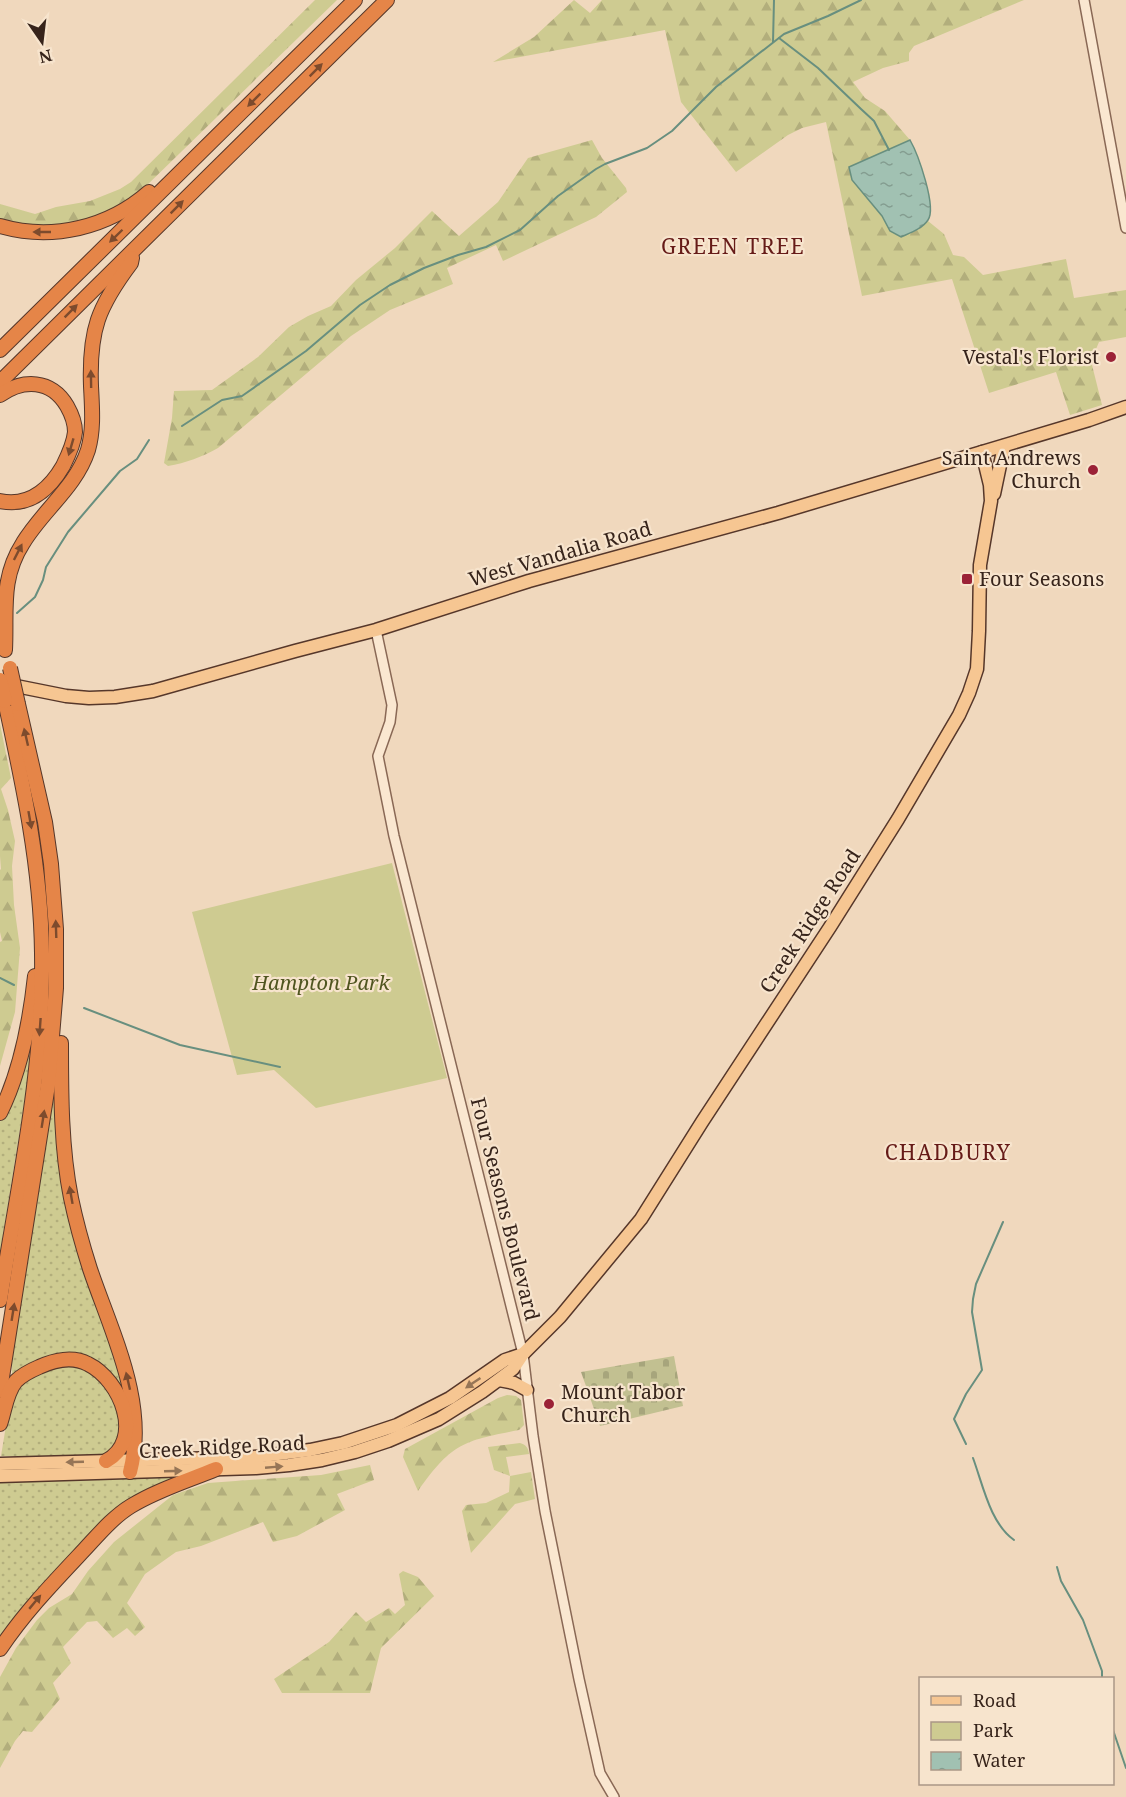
<svg xmlns="http://www.w3.org/2000/svg" width="1126" height="1797" viewBox="0 0 1126 1797" font-family="'Noto Serif',serif">
<defs>
<pattern id="grass-dots" width="8" height="8" patternUnits="userSpaceOnUse" patternTransform="scale(1.5)"><rect width="8" height="8" fill="#cecb91"/><path d="M2 2h.1M6 6h.1" fill="none" stroke="#b2ae7c" stroke-width="1.8" stroke-linecap="round"/></pattern>
<pattern id="forest-firs" width="22" height="20" patternUnits="userSpaceOnUse" patternTransform="scale(1.5)"><rect width="22" height="20" fill="#cecb91"/><path d="M5 1l3.5 6h-7zM16 11l3.5 6h-7z" fill="#b2ae7c"/></pattern>
<pattern id="cemetery-stones" width="16" height="16" patternUnits="userSpaceOnUse" patternTransform="scale(1.5)"><rect width="16" height="16" fill="#c2c091"/><path d="M2 7V4a2 2 0 0 1 4 0v3zM10 15v-3a2 2 0 0 1 4 0v3z" fill="#a7a57c"/></pattern>
<pattern id="water-ripples" width="26" height="14" patternUnits="userSpaceOnUse" patternTransform="scale(1.5)"><rect width="26" height="14" fill="#a1c1b2"/><path d="M2 4q2-2 4 0t4 0M15 11q2-2 4 0t4 0" fill="none" stroke="#849d90"/></pattern>
</defs>
<rect width="100%" height="100%" fill="#f0d8bd"/>
<g fill="url(#grass-dots)">
<path d="M27,1042H31L26,1092L0,1254V1122L13,1090Z"/>
<path d="M53,1096L57,1097L59,1130L121,1371L130,1419L114,1381L53,1355L40,1358L28,1364L15,1377H12V1359Z"/>
<path d="M49,1365L83,1367L106,1383L118,1407L122,1431L113,1449L103,1455L96,1456H1L9,1407L20,1384Z"/>
<path d="M173,1476V1480L156,1486L0,1641V1483Z"/>
</g>
<g fill="url(#forest-firs)">
<path d="M315,0H337L142,190L119,207L99,217L73,224L30,227L0,220V204L35,214L56,207L90,201L120,189L131,182Z"/>
<path d="M574,0L590,13L602,0H1024L914,46L909,53V61L883,68L853,82L865,98L885,111L910,140L850,167L852,180L882,216L890,231L918,230L928,221L944,234L953,255L964,257L983,275L1066,259L1074,298L1126,290V337L1099,342L1091,361L1102,405L1070,415L1056,372L989,393L952,279L862,296L826,122L802,128L788,135L736,172L681,102L665,30L493,62L534,37Z"/>
<path d="M592,140L602,158L626,188L627,192L596,217L503,261L496,245L447,268L453,284L390,310L351,336L218,448C202,457 186,463 168,466L164,463L172,418L174,391L212,390L258,357L289,327L308,316L331,306L356,280L395,248L432,211L459,236L498,202L528,158Z"/>
<path d="M0,724L11,778L1,789L8,810L15,841L12,866L14,905L20,948L15,1012L0,1066V942L2,941L0,932V870L1,869L0,856Z"/>
<path d="M507,1395L516,1396L521,1400L524,1425L519,1430C463,1441 452,1443 418,1491L403,1457L405,1449L498,1398Z"/>
<path d="M520,1443C526,1445 528,1447 529,1454L506,1457L510,1476L531,1472L535,1499L515,1504L471,1553L462,1511L466,1505L486,1503L509,1492L510,1476L494,1470L488,1447Z"/>
<path d="M370,1465L374,1480L337,1494L345,1510L297,1536L273,1542L263,1522L201,1546L176,1552L145,1574L127,1603L145,1627L135,1636L127,1628L113,1638L97,1621L87,1622L63,1647L71,1663L53,1683L60,1699L32,1732L23,1731L15,1741L0,1768V1677L16,1648L37,1620L49,1608L72,1594L88,1571L114,1542L173,1495L208,1483L321,1475Z"/>
<path d="M403,1571L418,1577L434,1596L381,1648L370,1693H282L274,1679L329,1642L356,1612L366,1622L389,1608L395,1614L405,1605L399,1574Z"/>
</g>
<path fill="url(#cemetery-stones)" d="M674,1356L683,1406L600,1426L581,1372Z"/>
<path fill="#cecb91" d="M392,863L447,1078L316,1108L274,1070L237,1075L192,912Z"/>
<path fill="url(#water-ripples)" stroke="#688f7f" stroke-width="1.5" d="M910,140C918,154 937,207 928,220C922,229 910,233 901,237L890,231L882,216L852,180L849,167Z"/>
<g fill="none" stroke-linecap="round" stroke-linejoin="round">
<g stroke="#688f7f" stroke-width="2">
<path d="M779,38L818,68L861,109L874,121L889,150"/>
<path d="M773,42L774,0"/>
<path d="M182,426L222,400L242,396L306,351L360,305L390,285L424,268L458,255L486,247L520,230L558,196L596,169L605,164L647,148L672,131L716,87L784,34L828,16L861,0"/>
<path d="M17,613L35,597L43,580L46,567L68,532L120,471L137,459L149,440"/>
<path d="M0,978L14,985"/>
<path d="M84,1008L180,1045L280,1067"/>
<path d="M966,1444L954,1419L966,1394L982,1370L972,1312L973,1299L976,1284L1003,1222"/>
<path d="M973,1458C983,1485 990,1523 1014,1540"/>
<path d="M1057,1567L1061,1581L1083,1620L1102,1671V1678"/>
<path d="M1112,1727L1126,1768"/>
</g>
<g stroke="#896855" stroke-width="12">
<g id="minor">
<path d="M1084,0L1126,228"/>
<path d="M376,630L392,705L390,722L378,756L394,836L523,1354L533,1436L545,1511L579,1679L600,1773L614,1797"/>
</g>
</g>
<g stroke="#56372a" stroke-width="15">
<g id="major">
<path d="M994,494L1004,446"/>
<path d="M6,684L66,696L89,698L115,697L153,691L295,651L376,630L529,581L778,513L1089,420L1126,407"/>
<path d="M499,1380L514,1383L527,1390"/>
<path d="M0,1464L254,1457L310,1450L343,1443L397,1425L450,1398L505,1360L523,1354"/>
<path d="M0,1476L256,1468L289,1465L322,1460L355,1452L388,1441L439,1419L482,1392L513,1369L523,1354L560,1317L641,1219L702,1122L830,927L898,819L959,715L969,693L977,669L979,631L980,565L991,501L990,485L982,452"/>
</g>
</g>
<g stroke="#56372a" stroke-width="16">
<g id="highway">
<path d="M0,226C52,241 108,228 149,192"/>
<path d="M0,350L355,0"/>
<path d="M0,382L387,0"/>
<path d="M0,395C23,379 51,379 67,406C71,413 75,422 75,432C74,443 68,456 63,466C49,490 29,507 0,501"/>
<path d="M5,650C7,611 0,579 23,543C43,510 76,487 88,450C94,429 92,407 91,386C89,330 98,307 131,263L132,258"/>
<path d="M61,1043C61,1094 61,1148 71,1198C76,1222 83,1247 90,1269C112,1334 148,1403 130,1472"/>
<path d="M0,1113C21,1071 30,1022 35,976"/>
<path d="M0,1300C18,1185 44,1070 42,953C41,867 23,784 5,701"/>
<path d="M0,1390L48,1085L56,988V929L51,864L45,822L18,704"/>
<path d="M0,1424C5,1410 6,1393 16,1381C22,1375 32,1370 39,1367C54,1360 73,1356 88,1364C121,1380 145,1440 106,1461"/>
<path d="M0,1649C25,1612 53,1583 84,1550C98,1535 113,1517 131,1506C157,1490 187,1481 216,1469"/>
</g>
</g>
<use href="#minor" stroke="#fae7d0" stroke-width="9"/>
<use href="#major" stroke="#f6c692" stroke-width="12"/>
<use href="#highway" stroke="#e58548" stroke-width="14"/>
<g stroke="#56372a" stroke-width="16" stroke-linecap="butt">
<g id="highway-bridge">
<path d="M10,668L18,704"/>
<path d="M0,680L5,701"/>
</g>
</g>
<use href="#highway-bridge" stroke="#e58548" stroke-width="14"/>
</g>
<defs><path id="oneway-solid" d="M-6-.8H1V-3.2L6.5 0L1 3.2V.8H-6Z" transform="scale(1.5)"/></defs>
<g fill="#7d4b2d">
<use href="#oneway-solid" transform="translate(316 70) rotate(-45)"/>
<use href="#oneway-solid" transform="translate(254 100) rotate(135)"/>
<use href="#oneway-solid" transform="translate(177 207) rotate(-45)"/>
<use href="#oneway-solid" transform="translate(42 232) rotate(-180)"/>
<use href="#oneway-solid" transform="translate(116 236) rotate(136)"/>
<use href="#oneway-solid" transform="translate(71 311) rotate(-45)"/>
<use href="#oneway-solid" transform="translate(91 379) rotate(-91)"/>
<use href="#oneway-solid" transform="translate(71 447) rotate(106)"/>
<use href="#oneway-solid" transform="translate(18 552) rotate(-63)"/>
<use href="#oneway-solid" transform="translate(26 737) rotate(-103)"/>
<use href="#oneway-solid" transform="translate(30 820) rotate(80)"/>
<use href="#oneway-solid" transform="translate(56 929) rotate(-92)"/>
<use href="#oneway-solid" transform="translate(40 1027) rotate(94)"/>
<use href="#oneway-solid" transform="translate(43 1119) rotate(-81)"/>
<use href="#oneway-solid" transform="translate(71 1195) rotate(-100)"/>
<use href="#oneway-solid" transform="translate(13 1312) rotate(-81)"/>
<use href="#oneway-solid" transform="translate(128 1381) rotate(-103)"/>
<use href="#oneway-solid" transform="translate(35 1602) rotate(-50)"/>
</g>
<g fill="#967556">
<use href="#oneway-solid" transform="translate(473 1383) rotate(146)"/>
<use href="#oneway-solid" transform="translate(75 1462) rotate(178)"/>
<use href="#oneway-solid" transform="translate(274 1467) rotate(-5)"/>
<use href="#oneway-solid" transform="translate(173 1471) rotate(-2)"/>
</g>
<g fill="#9b2237" stroke="#f7e4cd" stroke-width="2">
<circle cx="1111" cy="357" r="6"/>
<circle cx="1093" cy="470" r="6"/>
<rect x="961" y="573" width="12" height="12" rx="3"/>
<circle cx="549" cy="1404" r="6"/>
</g>
<g text-anchor="middle" stroke-width="4.5" stroke-linejoin="round" paint-order="stroke">
<g font-size="20" fill="#37241b" stroke="#f7e4cd" text-anchor="end">
<text x="1099" y="364">Vestal's Florist</text>
<text x="1081" y="465">Saint Andrews<tspan x="1081" dy="23">Church</tspan></text>
<text x="979" y="586" text-anchor="start">Four Seasons</text>
<text x="561" y="1399" text-anchor="start">Mount Tabor<tspan x="561" dy="23">Church</tspan></text>
</g>
<g font-size="20" fill="#37241b" stroke="#f7e4cd">
<text transform="translate(560 554) rotate(-16)" y="7">West Vandalia Road</text>
<text transform="translate(810 921) rotate(-57)" y="7">Creek Ridge Road</text>
<text transform="translate(505 1209) rotate(76)" y="7">Four Seasons Boulevard</text>
<text transform="translate(222 1447) rotate(-3)" y="7">Creek Ridge Road</text>
</g>
<g font-size="20" font-style="italic" fill="#505520" stroke="#f7e4cd">
<text x="321" y="990">Hampton Park</text>
</g>
<g font-size="21" letter-spacing="1.5" fill="#661b18" stroke="#f7e4cd">
<text x="733" y="254">GREEN TREE</text>
<text x="948" y="1160">CHADBURY</text>
</g>
</g>
<rect x="919" y="1677" width="195" height="108" fill="#f7e4cd" stroke="#aa9786" stroke-width="1.5"/>
<rect x="931" y="1696" width="30" height="9" fill="#f6c692" stroke="#aa9786" stroke-width="1.5"/>
<text x="973" y="1707" font-size="18" fill="#37241b">Road</text>
<rect x="931" y="1722" width="30" height="18" fill="#cecb91" stroke="#aa9786" stroke-width="1.5"/>
<text x="973" y="1737" font-size="18" fill="#37241b">Park</text>
<rect x="931" y="1752" width="30" height="18" fill="url(#water-ripples)" stroke="#aa9786" stroke-width="1.5"/>
<text x="973" y="1767" font-size="18" fill="#37241b">Water</text>
<g transform="translate(42 42) rotate(166)" stroke="#f7e4cd" stroke-width="4.5" paint-order="stroke">
<path d="M0-4.5L10 22L0 15L-10 22Z" fill="#37241b"/>
<text y="-9" font-size="16" font-weight="bold" text-anchor="middle" fill="#37241b">N</text>
</g>
</svg>
